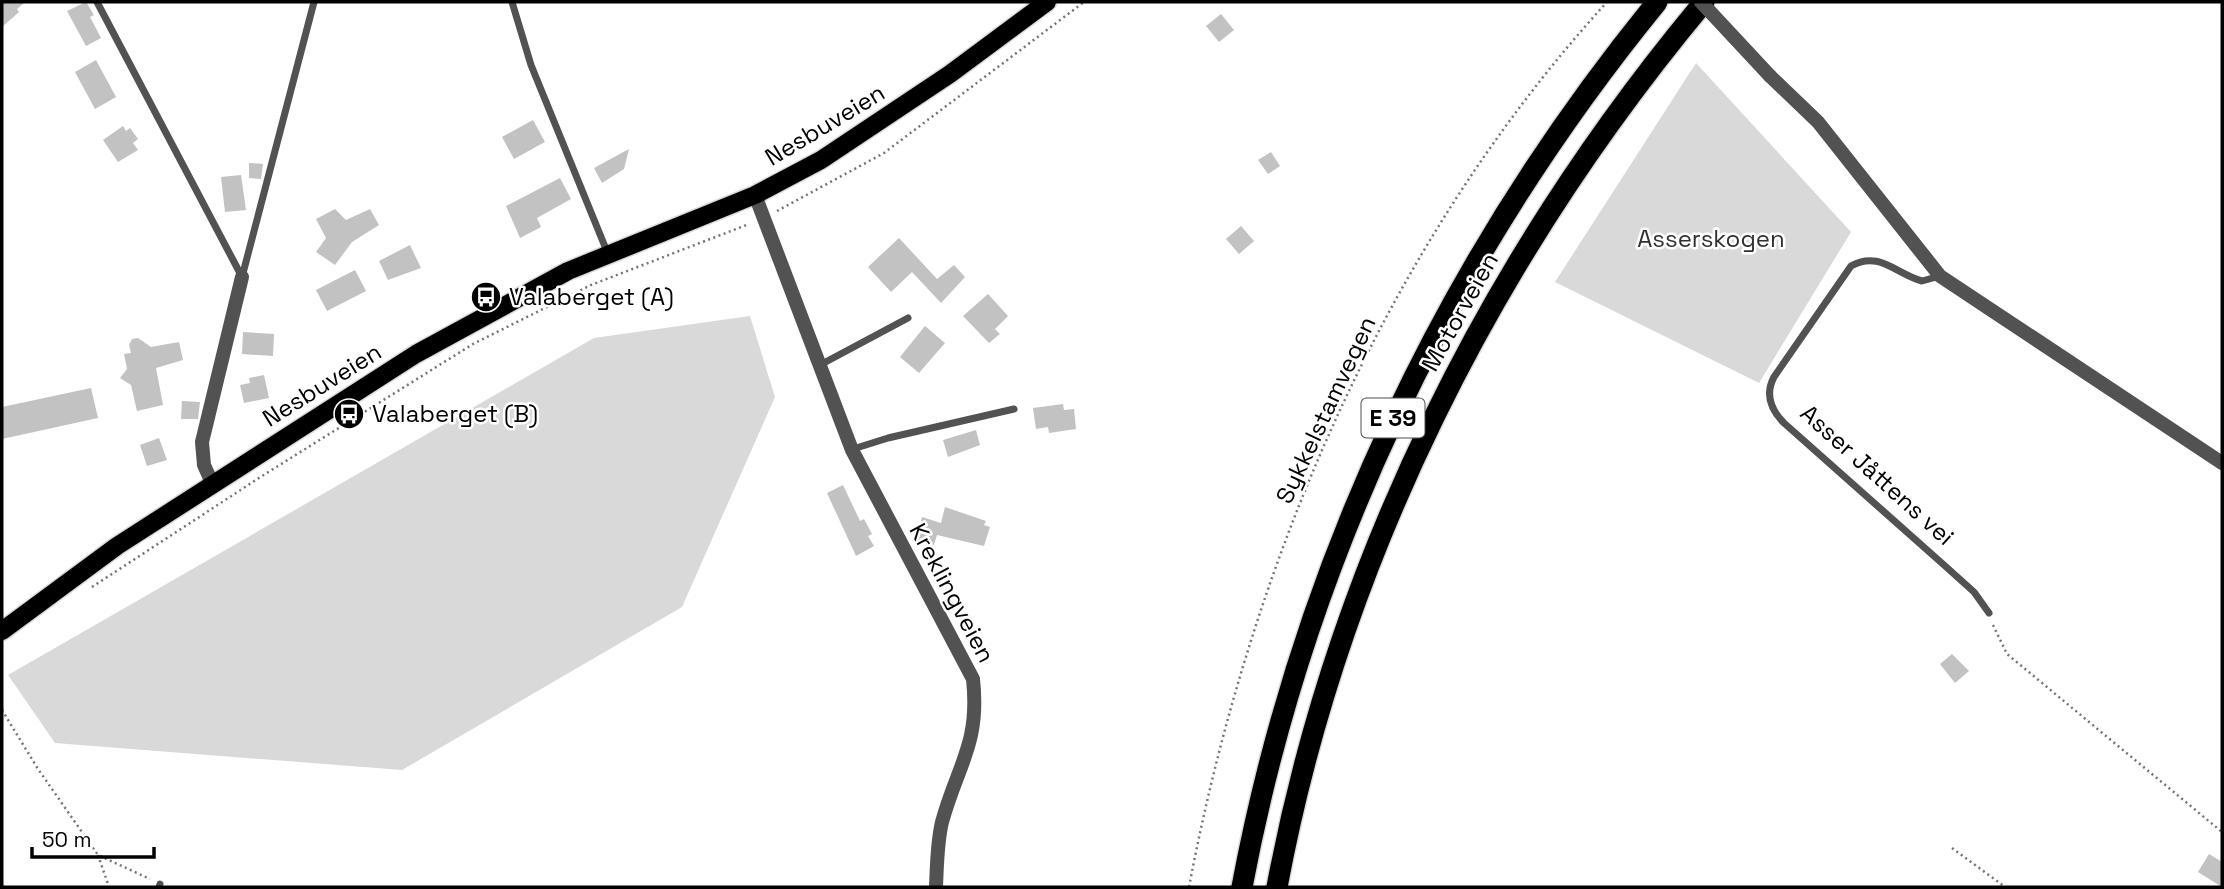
<svg xmlns="http://www.w3.org/2000/svg" width="2224" height="889" viewBox="0 0 2224 889" font-family="'Space Grotesk',sans-serif">
<rect width="100%" height="100%" fill="#fff"/>
<g fill="#d9d9d9">
<path d="M1696,63L1851,232L1759,383L1555,282Z"/>
<path d="M750,316L775,397L682,607L402,770L55,743L8,675L594,338Z"/>
</g>
<g fill="#c2c2c2">
<path d="M2,2H25L17,9L19,12L2,27Z"/>
<path d="M86,2L94,15L90,17L101,38L86,46L67,11Z"/>
<path d="M1221,14L1234,30L1219,42L1206,26Z"/>
<path d="M96,60L116,97L95,109L75,72Z"/>
<path d="M533,120L545,142L514,159L502,137Z"/>
<path d="M123,126L126,131L130,128L138,139L133,143L138,150L118,162L103,140Z"/>
<path d="M629,149L624,169L602,183L594,168Z"/>
<path d="M1271,152L1280,166L1268,174L1258,160Z"/>
<path d="M249,163L263,164L261,179L249,178Z"/>
<path d="M241,175L246,210L225,212L221,177Z"/>
<path d="M560,178L571,199L537,218L541,227L520,238L506,206Z"/>
<path d="M335,209L346,220L370,209L379,225L352,242L335,265L316,252L326,238L316,219Z"/>
<path d="M1241,226L1254,241L1239,254L1226,239Z"/>
<path d="M899,238L937,279L954,265L965,277L941,303L912,272L891,292L868,267Z"/>
<path d="M410,245L421,268L388,280L379,261Z"/>
<path d="M355,270L366,291L327,311L316,290Z"/>
<path d="M988,294L1008,316L995,329L1000,334L989,343L963,316Z"/>
<path d="M925,326L945,343L919,373L900,357Z"/>
<path d="M243,332L274,334L273,356L242,354Z"/>
<path d="M138,338L151,347L179,342L183,360L156,368L163,405L137,411L131,385L120,378L127,369L124,354L131,353L129,345L132,339Z"/>
<path d="M264,375L269,398L244,403L240,385L250,383L249,378Z"/>
<path d="M91,388L98,418L2,439V407Z"/>
<path d="M182,401L200,402L198,419H181Z"/>
<path d="M1063,404L1064,410L1074,409L1076,429L1049,433L1048,427L1036,429L1033,408Z"/>
<path d="M976,430L980,445L948,457L943,440Z"/>
<path d="M159,438L167,460L147,466L140,445Z"/>
<path d="M843,485L860,521L864,519L872,534L868,536L874,546L856,556L827,493Z"/>
<path d="M945,507L986,521L984,525L990,527L984,546L937,535L934,545L916,540L922,517L941,523Z"/>
<path d="M1952,654L1969,671L1955,683L1940,664Z"/>
<path d="M2209,854L2222,862V887L2198,872Z"/>
</g>
<g fill="none" stroke-linecap="round" stroke-linejoin="round">
<g stroke="#dbdbdb" stroke-width="21">
<path id="primary" d="M2,631L117,546L416,354L568,271L755,195L821,160L950,74L1047,2"/>
</g>
<g stroke="#dbdbdb" stroke-width="24">
<g id="motorway">
<path d="M1242,887C1303,562 1448,258 1657,2"/>
<path d="M1277,887C1338,561 1492,256 1704,2"/>
</g>
</g>
<g stroke="#747474" stroke-width="2.5" stroke-dasharray="2 3.5" stroke-linecap="butt">
<path d="M777,211L884,153L1084,2"/>
<path d="M92,587L262,476L473,344L591,285L749,224"/>
<path d="M1993,625L2007,654L2222,832"/>
<path d="M2,710L38,769L98,855L150,879"/>
<path d="M1952,848L2005,887"/>
<path d="M98,855L109,887"/>
<path d="M1189,887C1250,566 1385,245 1607,2"/>
</g>
<g stroke="#525252" stroke-width="7">
<path d="M97,2L242,277"/>
<path d="M512,2L531,65L608,254"/>
<path d="M1940,276L1922,281C1896,274 1879,250 1851,266L1774,377C1765,394 1770,409 1784,423L1944,565L1974,592L1989,613"/>
<path d="M242,277L314,2"/>
<path d="M820,365L908,318"/>
<path d="M853,449L888,438L1014,409"/>
<path d="M159,887L160,884"/>
</g>
<g stroke="#525252" stroke-width="14">
<path d="M1770,76L1818,122L1940,276L2222,463"/>
<path d="M755,195L852,450L973,679C980,744 958,764 942,822C937,843 937,865 936,887"/>
<path d="M212,483L204,465L202,442L242,277"/>
</g>
<use href="#primary" stroke="#000" stroke-width="18"/>
<use href="#motorway" stroke="#000" stroke-width="21"/>
<path stroke="#525252" stroke-width="14" d="M1701,2L1770,76"/>
</g>
<defs>
<g id="bus-disc" transform="scale(1.575)"><circle r="9.5" fill="#000" stroke="#fff"/><path d="M-5-6H5V4H4V6H2V4H-2V6H-4V4H-5ZM-3.5-4V0h7V-4ZM-3.5 1.2v1.5H-2V1.2ZM2 1.2v1.5H3.5V1.2Z" fill="#fff"/></g>
</defs>
<g fill-rule="evenodd">
<use href="#bus-disc" x="486" y="297"/>
<use href="#bus-disc" x="349" y="414"/>
</g>
<g text-anchor="middle" stroke-width="5" stroke-linejoin="round" paint-order="stroke">
<rect fill="#fff" stroke="#4c4c4c" stroke-width="2" x="1361.5" y="398.5" width="63" height="39" rx="5"/>
<g font-size="23" font-weight="bold" fill="#000">
<text x="1393" y="426">E 39</text>
</g>
<g font-size="24" fill="#000" stroke="#fff">
<text transform="translate(825 125) rotate(-31)" y="8">Nesbuveien</text>
<text transform="translate(1460 312) rotate(-61)" y="8">Motorveien</text>
<text transform="translate(322 385) rotate(-32)" y="8">Nesbuveien</text>
<text transform="translate(1326 410) rotate(-65)" y="8">Sykkelstamvegen</text>
<text transform="translate(1877 475) rotate(42)" y="8">Asser Jåttens vei</text>
<text transform="translate(952 593) rotate(62)" y="8">Kreklingveien</text>
</g>
<g font-size="24" fill="#303030" stroke="#fff">
<text x="1711" y="247">Asserskogen</text>
</g>
<g font-size="24" fill="#000" stroke="#fff" text-anchor="start">
<text x="509" y="305">Valaberget (A)</text>
<text x="372" y="422">Valaberget (B)</text>
</g>
</g>
<rect width="2224" height="889" fill="none" stroke="#000000" stroke-width="7"/>
<path d="M32 847v10h122v-10" fill="none" stroke="#000000" stroke-width="3.5"/>
<text x="42" y="847" font-size="21" fill="#000000" stroke="#ffffff" stroke-width="5" paint-order="stroke">50 m</text>
</svg>
